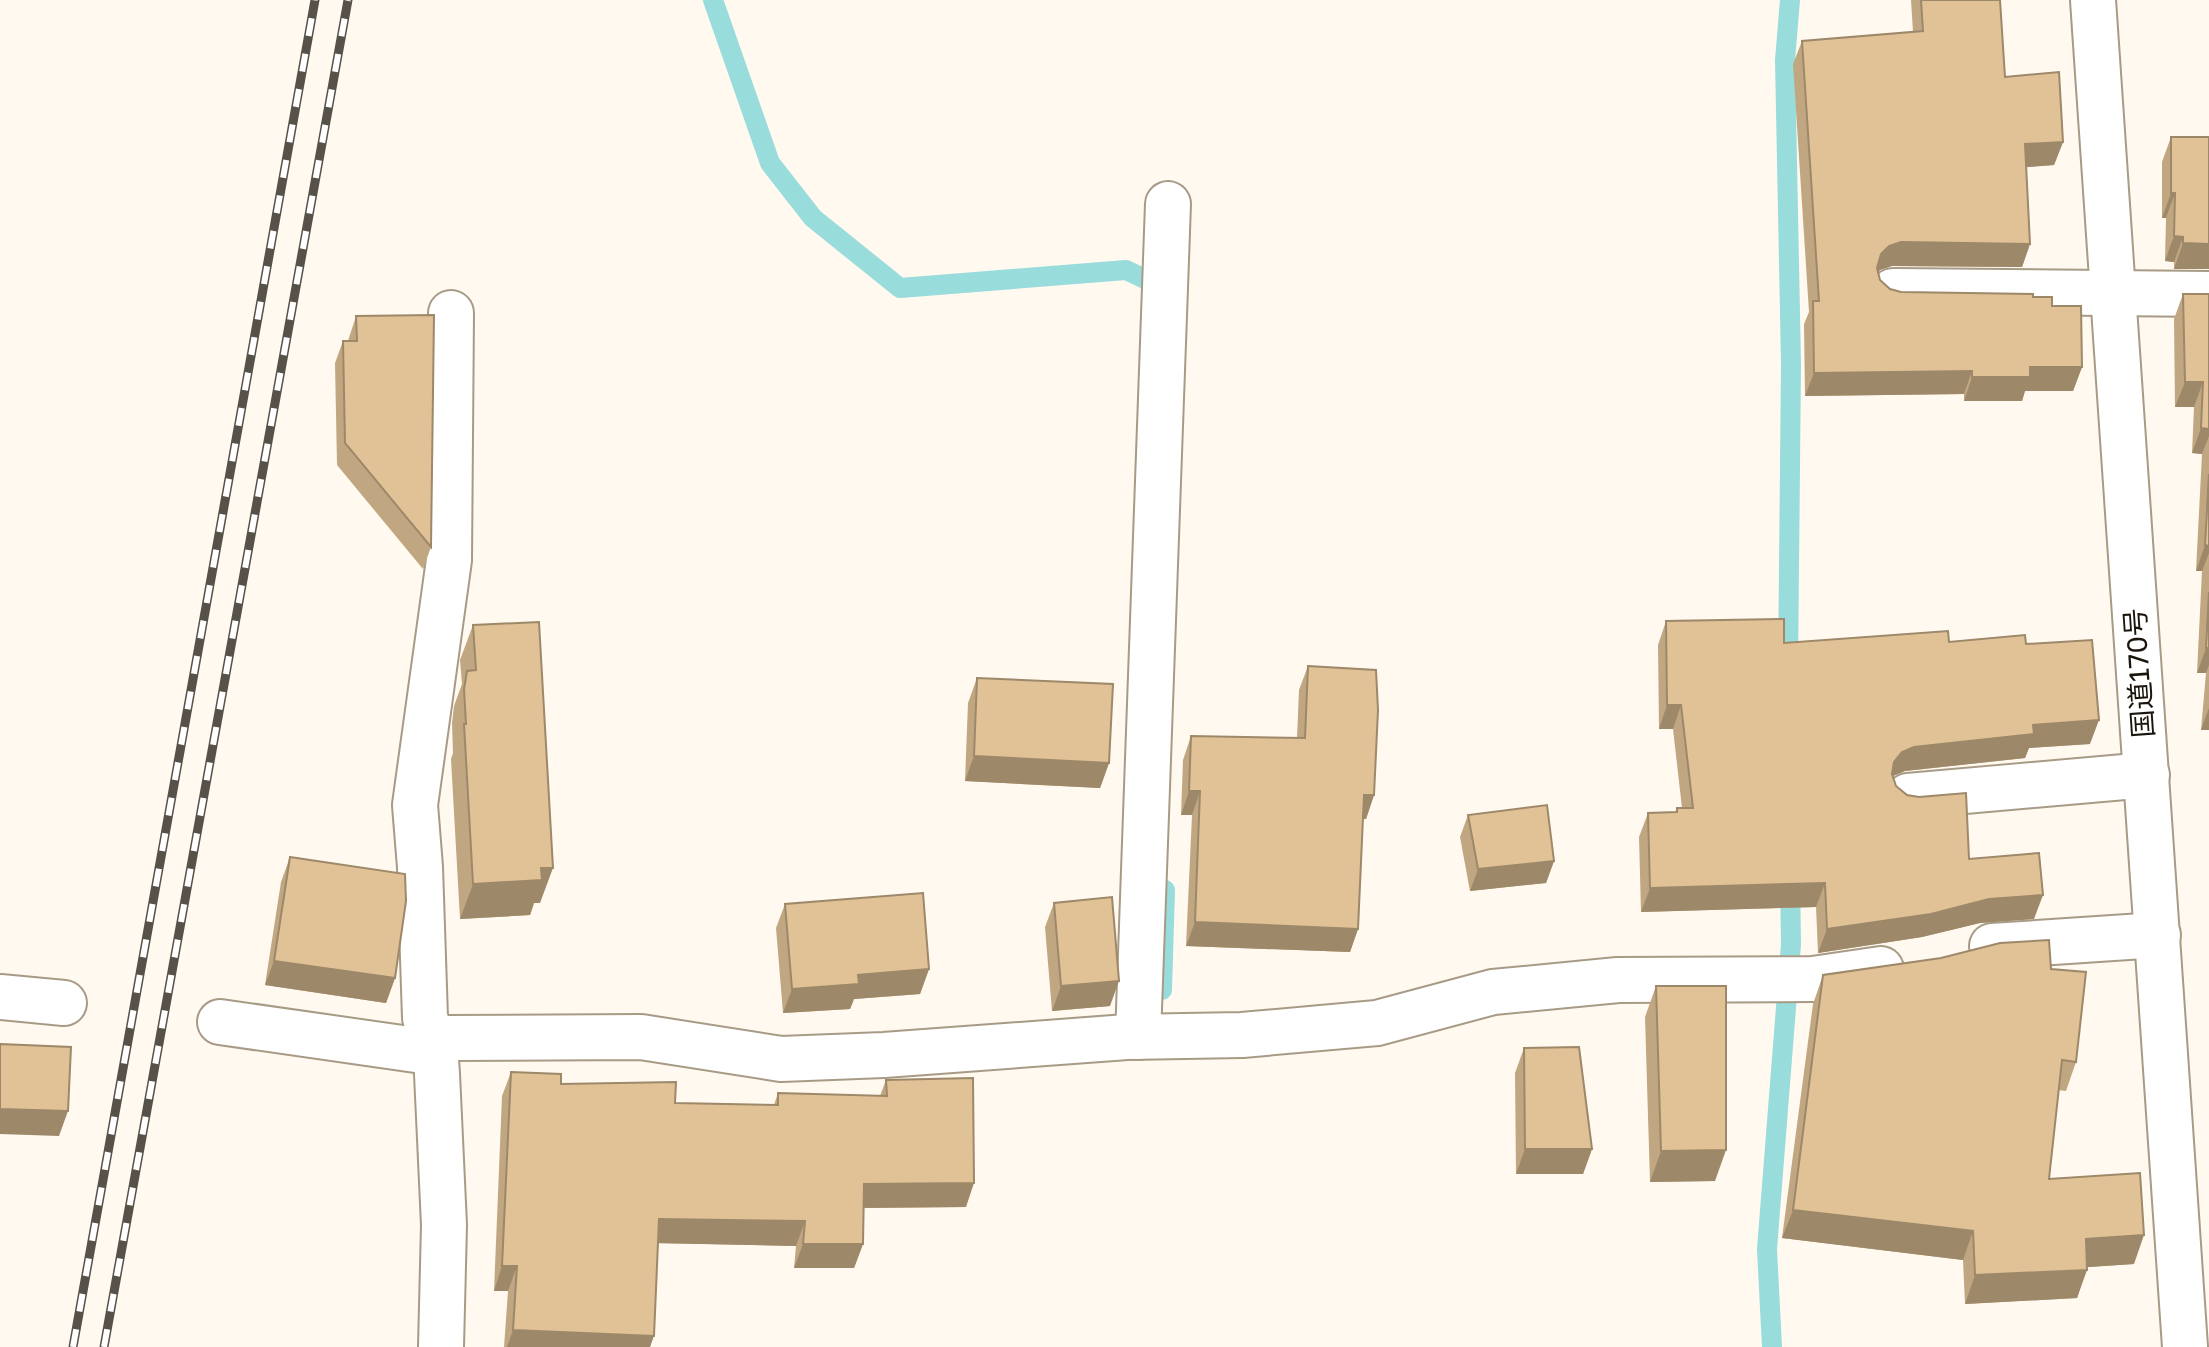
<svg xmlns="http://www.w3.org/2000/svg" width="2209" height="1347" viewBox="0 0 2209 1347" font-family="'Golos Text','Noto Sans JP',sans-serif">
<rect width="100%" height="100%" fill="#fff9f0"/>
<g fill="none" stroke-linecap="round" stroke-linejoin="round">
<g stroke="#99dcdc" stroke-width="20">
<path d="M713,0L770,163L813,218L900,288L1126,270L1166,289"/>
<path d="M1788,668L1791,364L1785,60L1790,0"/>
<path d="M1162,990L1165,890"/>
<path d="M1772,1347L1767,1249L1791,944L1790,880"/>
</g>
<g stroke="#a89b86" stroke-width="48">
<g id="street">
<path d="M1893,291L2209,294"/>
<path d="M1908,796L2147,775"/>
<path d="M1992,946L2158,935"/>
<path d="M0,997L64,1003"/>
<path d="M220,1022L416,1050L449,1038L641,1037L781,1059L884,1055L1127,1037L1242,1035L1377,1023L1493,992L1618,980L1813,979L1881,969"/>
<path d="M1138,1037L1168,204"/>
<path d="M441,1347L444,1225L437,1074L435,1045L425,1018L420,867L415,805L449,560L451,313"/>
</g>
</g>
<g stroke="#a89b86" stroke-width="48">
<path id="highway" d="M2093,0L2185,1347"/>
</g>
<use href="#street" stroke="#fff" stroke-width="44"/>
<use href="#highway" stroke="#fff" stroke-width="44"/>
<g stroke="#565149" stroke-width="9">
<g id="rail">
<path d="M73,1347L315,0"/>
<path d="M104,1347L348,0"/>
</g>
</g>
<use href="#rail" stroke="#fff" stroke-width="6" stroke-dasharray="18" stroke-linecap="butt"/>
</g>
<g fill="#c1a781">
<path d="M1911,0H2000L2005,77L2063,142L2054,165L2026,167L2030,244L2022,267L1892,266L1880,270L1878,272L1880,280L1890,289L1901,292L2033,297L2052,306L2082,367L2073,391H2025L2022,401H1964V394L1805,396L1804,324L1809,312L1793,64L1802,41L1913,32Z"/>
<path d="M2171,137H2209V269H2174V262L2165,261L2166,218H2162V162Z"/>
<path d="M2183,294H2209V730H2201L2206,673H2197L2202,571H2196L2202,454L2192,453L2194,407H2175L2174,319Z"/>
<path d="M356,316L431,547L423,569L337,465L335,363L343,341H348Z"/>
<path d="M1666,621L1784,643L1949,642L2026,644L2090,744L2029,748L2025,758L1905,771L1893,776L1896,786L1969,859L2034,919L1980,923L1922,937L1818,953L1816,907L1641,912L1639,837L1648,813L1675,812L1677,808H1682L1673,729H1659L1658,645Z"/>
<path d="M473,625L540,903H534L530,915L460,919L451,759L453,753L452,723L454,706L462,684L460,660Z"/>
<path d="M1308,666L1374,795L1366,819H1363L1358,929L1350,952L1186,946L1192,815H1181L1183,760L1191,736L1297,738L1299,690Z"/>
<path d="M977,678L1109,763L1100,788L965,781L968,703Z"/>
<path d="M1468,815L1554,861L1546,883L1470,891L1460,837Z"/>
<path d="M290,857L395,978L386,1003L265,985L281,882Z"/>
<path d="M1054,903L1110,1006L1052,1011L1045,927Z"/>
<path d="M785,904L929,969L920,994L854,999L850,1009L783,1013L776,928Z"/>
<path d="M2051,969L2076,1062L2066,1091L2058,1090L2049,1179L2134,1264L2087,1267L2077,1298L1965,1304L1963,1260L1782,1238L1813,1004L1823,975Z"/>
<path d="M1656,986L1715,1181L1650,1182L1645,1017Z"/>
<path d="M1524,1048L1592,1149L1583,1174H1516L1515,1073Z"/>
<path d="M511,1072L561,1084L675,1103L774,1105L778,1093L880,1096L886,1080L966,1207L864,1208L863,1244L854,1268H794L796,1246L658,1243L650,1347H504L508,1291H494L502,1096Z"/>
</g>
<g fill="#9d8869">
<path d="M2063,142L2054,165L2017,168L2025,144Z"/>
<path d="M2171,193H2175L2166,218H2162Z"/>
<path d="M2174,236L2183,237L2174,262L2165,261Z"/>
<path d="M1901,242L2030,244L2022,267L1892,266L1880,270L1872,278L1881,254L1889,246Z"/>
<path d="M2183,243L2209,244V269H2174Z"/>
<path d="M2030,367H2082L2073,391H2025L2022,401H1964L1972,377Z"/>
<path d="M1972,371L1964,394L1805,396L1814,373Z"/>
<path d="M2185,382H2203L2194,407H2175Z"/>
<path d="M2201,428L2209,429V436L2202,454L2192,453Z"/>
<path d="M2205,545L2209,546V553L2202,571H2196Z"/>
<path d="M2206,648H2209V665L2206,673H2197Z"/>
<path d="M1667,705H1681L1673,729H1659Z"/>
<path d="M2209,708V730H2201Z"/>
<path d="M2099,720L2090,744L2029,748L2025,758L1905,771L1893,776L1885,786L1894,762L1902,752L1914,747L2033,725Z"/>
<path d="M974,756L1109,763L1100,788L965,781Z"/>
<path d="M1189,791H1200L1192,815H1181Z"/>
<path d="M1364,795H1374L1366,819L1355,818Z"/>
<path d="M1554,861L1546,883L1470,891L1478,869Z"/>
<path d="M541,868H553L540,903H534L530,915L460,919L473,884Z"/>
<path d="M1825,883L1816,907L1641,912L1650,888Z"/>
<path d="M2043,895L2034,919L1980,923L1922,937L1818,953L1827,929L1989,899Z"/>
<path d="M1195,922L1358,929L1350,952L1186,946Z"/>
<path d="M274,961L395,978L386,1003L265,985Z"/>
<path d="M929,969L920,994L854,999L850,1009L783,1013L792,989L858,975Z"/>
<path d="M1119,981L1110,1006L1052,1011L1061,986Z"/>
<path d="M0,1109L68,1111L59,1136L0,1134Z"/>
<path d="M1525,1149H1592L1583,1174H1516Z"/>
<path d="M1726,1150L1715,1181L1650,1182L1661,1151Z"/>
<path d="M974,1183L966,1207L855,1208L864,1184Z"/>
<path d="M1793,1210L1973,1231L1963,1260L1782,1238Z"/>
<path d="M659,1219L805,1221L796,1246L650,1243Z"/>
<path d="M2144,1235L2134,1264L2075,1268L2086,1239Z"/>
<path d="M803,1244H863L854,1268H794Z"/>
<path d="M502,1266H517L508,1291H494Z"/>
<path d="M2087,1270L2077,1298L1965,1304L1975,1275Z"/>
<path d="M513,1330L654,1336L650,1347H507Z"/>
</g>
<g fill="#e0c296" stroke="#9d8869" stroke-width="2">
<path d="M1921,0H2000L2005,77L2059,72L2063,142L2025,144L2030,244L1901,242L1889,246L1881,254L1877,268L1880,280L1890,289L1901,292L2033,294V297H2052V306H2081L2082,367H2030V377H1972V371L1814,373L1813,301H1819L1802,41L1923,31Z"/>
<path d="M2171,137H2209V244L2183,243V237L2174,236L2175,193H2171Z"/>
<path d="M2183,294H2209V429L2201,428L2203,382H2185Z"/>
<path d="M434,315L431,547L345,443L343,341H357L356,316Z"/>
<path d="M2209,474V546L2205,545Z"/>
<path d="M2209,592V648H2206Z"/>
<path d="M1784,619V643L1948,631L1949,642L2025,635L2026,644L2092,640L2099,720L2033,725L2034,734L1914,747L1902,752L1894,762L1892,774L1896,786L1907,795L1919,797L1966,793L1969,859L2039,853L2043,895L1989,899L1931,914L1827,929L1825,883L1650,888L1648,813L1677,812V808H1693L1681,705H1667L1666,621Z"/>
<path d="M539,622L553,868H541L542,880L473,884L464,724H466L464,689L467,671L476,670L473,625Z"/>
<path d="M1308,666L1376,670L1378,710L1374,795H1364L1358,929L1195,922L1200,791H1189L1191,736L1305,738Z"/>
<path d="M977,678L1113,684L1109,763L974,756Z"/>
<path d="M1547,805L1554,861L1478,869L1468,815Z"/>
<path d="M290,857L405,874L406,901L395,978L274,961Z"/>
<path d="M923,893L929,969L858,975L859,984L792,989L785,904Z"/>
<path d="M1112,897L1119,981L1061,986L1054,903Z"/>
<path d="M2049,940L2051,969L2086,972L2076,1062L2062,1060L2049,1179L2140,1173L2144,1235L2086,1239L2087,1270L1975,1275L1973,1231L1793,1210L1823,975L1941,958L2000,943Z"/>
<path d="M1656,986H1726V1150L1661,1151Z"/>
<path d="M0,1044L71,1047L68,1111L0,1109Z"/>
<path d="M1579,1047L1592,1149H1525L1524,1048Z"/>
<path d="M511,1072L561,1074V1084L676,1082L675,1103L778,1105V1093L887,1096L886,1080L973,1078L974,1183L864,1184L863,1244H803L805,1221L659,1219L654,1336L513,1330L517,1266H502Z"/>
</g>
<g text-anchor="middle" stroke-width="7" stroke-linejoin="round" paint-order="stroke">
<g font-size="28" fill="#1a150d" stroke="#fff">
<text transform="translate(2139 673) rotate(-94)" y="10">国道170号</text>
</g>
</g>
</svg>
